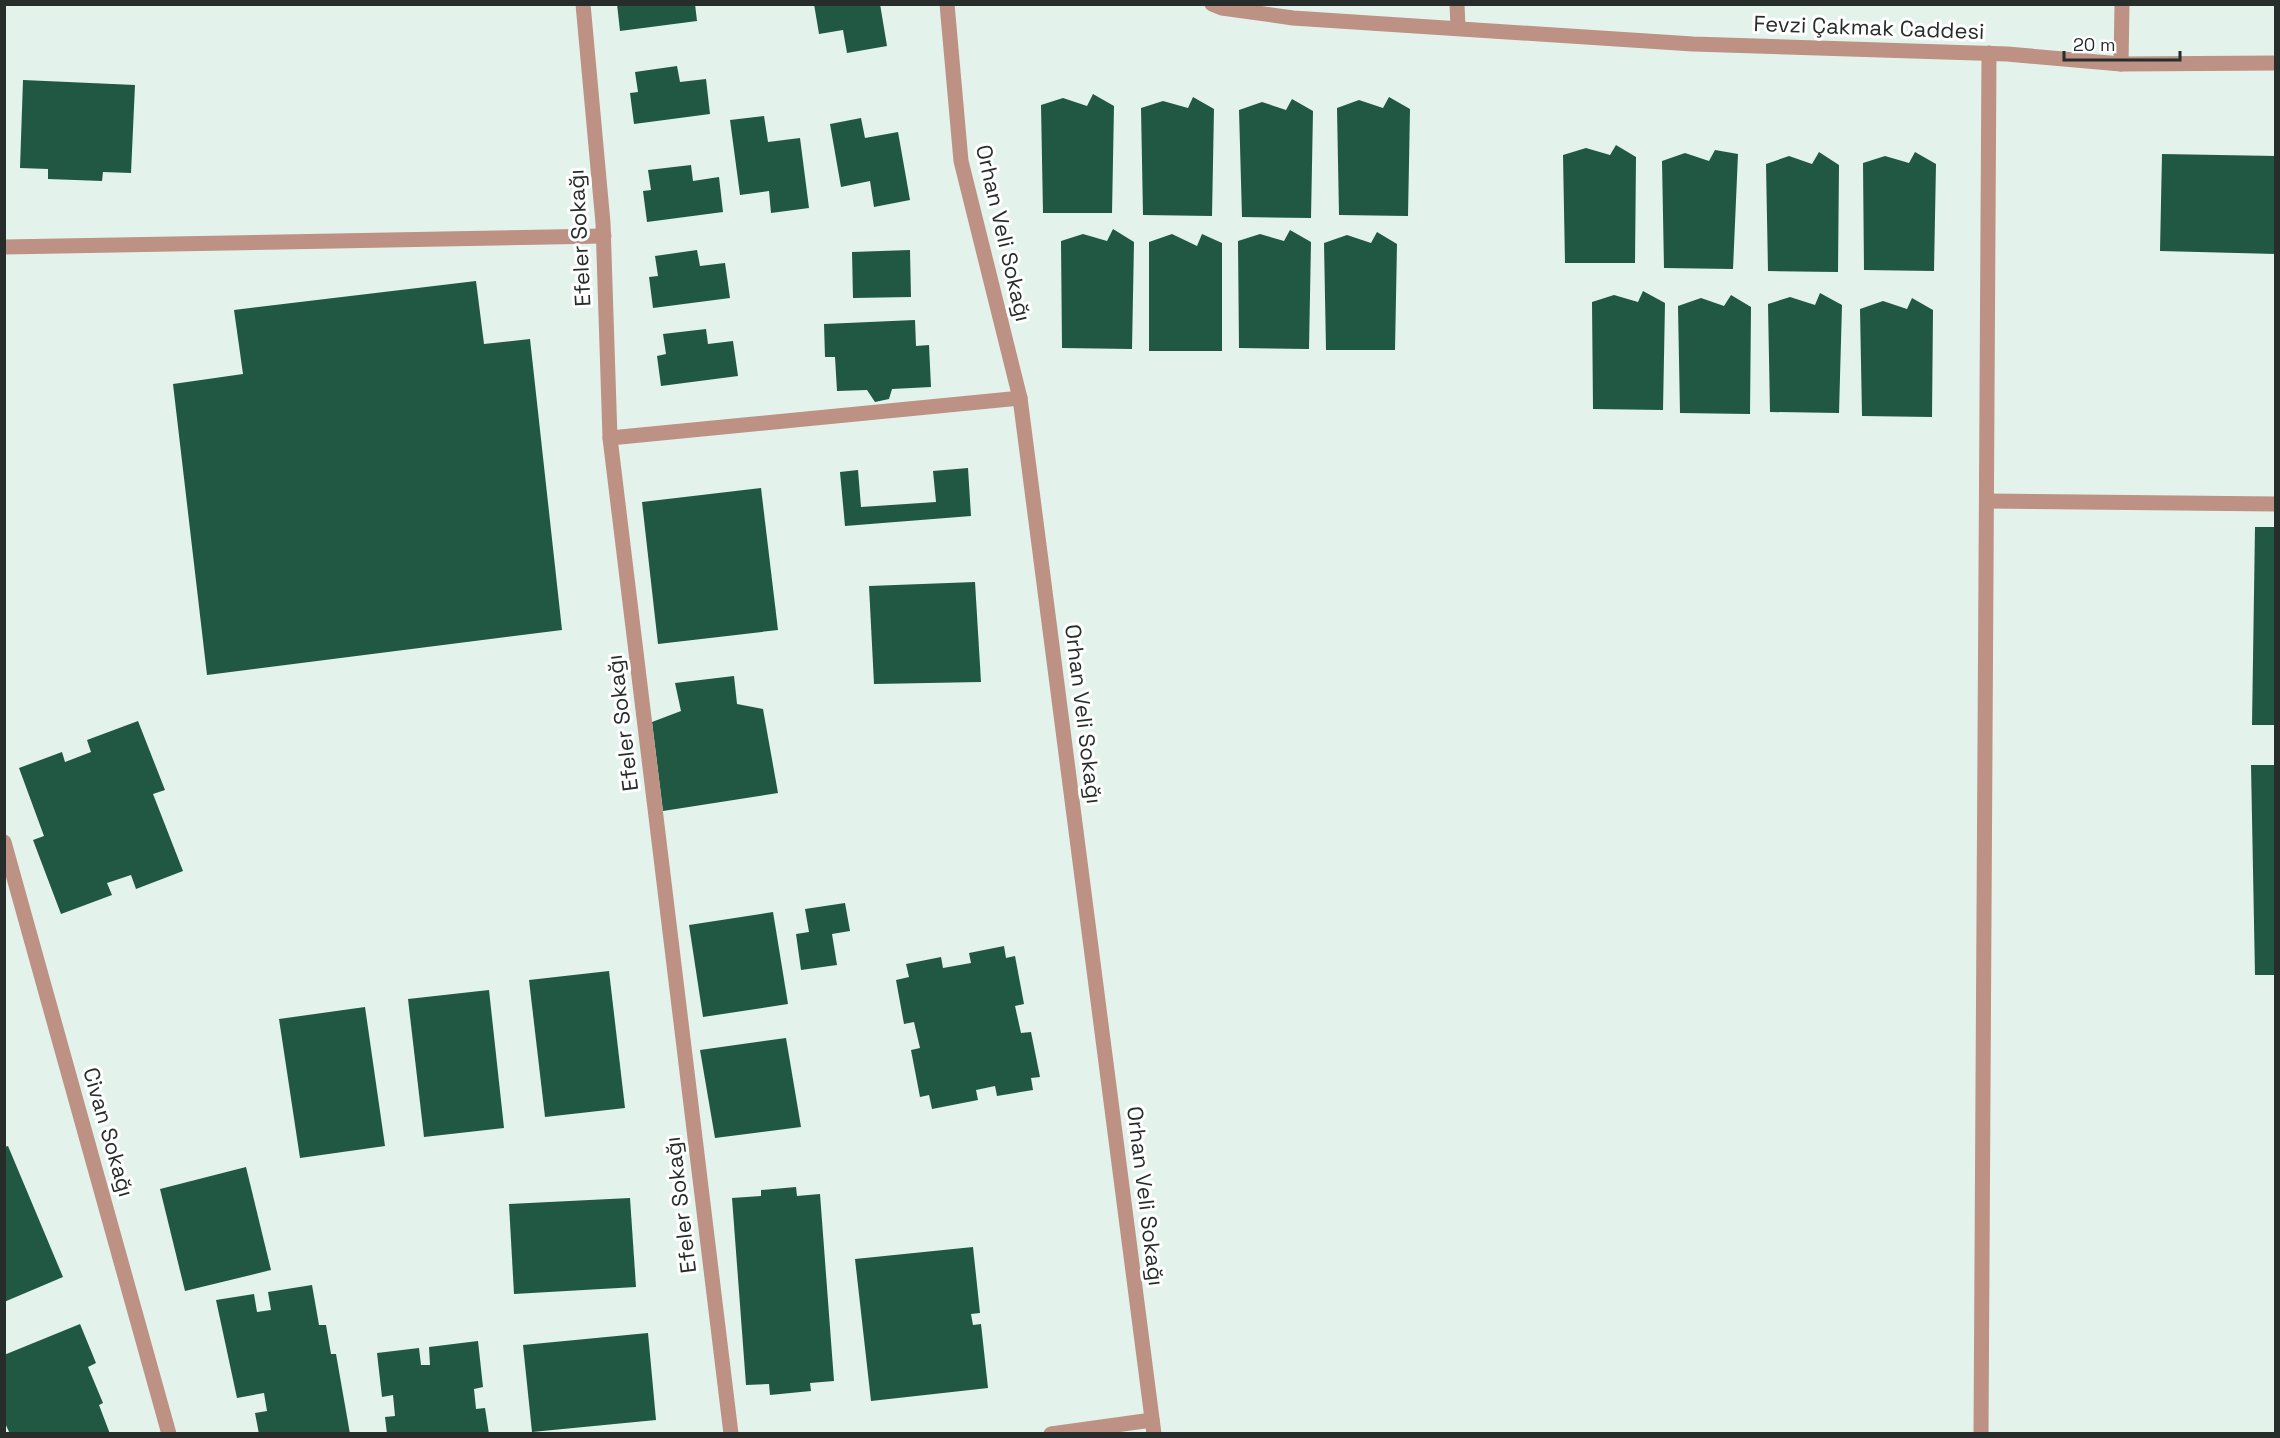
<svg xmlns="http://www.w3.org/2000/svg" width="2280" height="1438" viewBox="0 0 2280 1438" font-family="'Space Grotesk',sans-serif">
<rect width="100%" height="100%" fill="#e3f2eb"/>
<g fill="#205844">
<path d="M617,4H695L697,21L620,31Z"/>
<path d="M814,4H880L887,46L847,53L843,30L819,34Z"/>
<path d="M677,66L680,82L706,79L710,114L634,124L630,93L638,92L635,72Z"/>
<path d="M23,80L135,85L131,173L103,172L102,181L48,179V169L20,168Z"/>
<path d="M1093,94L1114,106L1112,213H1043L1041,105L1063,98L1087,106Z"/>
<path d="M1193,97L1214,109L1212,216L1143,215L1141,108L1163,101L1188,108Z"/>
<path d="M1389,97L1410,109L1408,216L1339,215L1337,108L1359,100L1383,108Z"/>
<path d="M1292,99L1313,111L1311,218L1242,217L1239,110L1262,102L1286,110Z"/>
<path d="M764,116L768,142L800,138L809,208L771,213L769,191L740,195L730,120Z"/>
<path d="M861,118L865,138L898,132L910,200L874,207L870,181L841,187L830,124Z"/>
<path d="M1616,145L1636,157L1635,263H1565L1563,155L1586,148L1610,155Z"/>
<path d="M1715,150L1738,154L1733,269L1664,268L1662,161L1685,153L1709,161Z"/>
<path d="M1819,152L1839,165L1838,272L1768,271L1766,164L1789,156L1812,164Z"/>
<path d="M1915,152L1936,164L1934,271L1864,270L1863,163L1885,156L1909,163Z"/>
<path d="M2162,154L2276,156V254L2160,251Z"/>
<path d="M691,165L693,181L719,177L723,212L647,222L643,191L651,190L648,170Z"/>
<path d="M1113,229L1134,242L1132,349L1062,348L1061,241L1083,234L1107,241Z"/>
<path d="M1290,230L1311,242L1309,349L1239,348L1238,241L1260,234L1284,241Z"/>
<path d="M1377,232L1397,244L1395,350H1326L1324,243L1347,235L1371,243Z"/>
<path d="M1172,234L1197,246L1202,234L1222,243V351H1149V242Z"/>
<path d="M697,250L700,266L725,263L730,298L653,308L649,277L658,276L655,256Z"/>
<path d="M910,250L911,297L853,298L852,252Z"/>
<path d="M476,281L484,344L530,339L562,630L207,675L173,384L243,374L234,310Z"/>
<path d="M1643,291L1665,303L1663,410L1593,409L1592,302L1614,295L1638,302Z"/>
<path d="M1820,293L1842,305L1839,413L1770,412L1768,304L1790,297L1815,305Z"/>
<path d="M1731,295L1751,307L1750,414L1680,413L1678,306L1701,298L1724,306Z"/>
<path d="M1912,298L1933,310L1932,417L1862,416L1860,309L1883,301L1907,309Z"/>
<path d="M915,320L916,346L929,345L931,387L892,389L889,399L875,402L867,390L837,391L835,357H825L824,324Z"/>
<path d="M706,329L708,344L733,341L738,376L661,386L657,356L666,354L663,334Z"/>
<path d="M968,468L971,516L845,526L840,472L858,470L861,507L936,502L933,471Z"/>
<path d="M761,488L778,630L658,644L642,502Z"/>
<path d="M2255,527H2276V725H2252Z"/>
<path d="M975,582L981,682L874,684L869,586Z"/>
<path d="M734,676L737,704L763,709L778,793L663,811L652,722L681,711L675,683Z"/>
<path d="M138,721L165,790L153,794L183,871L136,889L131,875L107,883L112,895L61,914L33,840L44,836L19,768L62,752L65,762L91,752L87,740Z"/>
<path d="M2251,765H2276V975H2255Z"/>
<path d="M845,903L850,931L832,934L837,965L801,970L796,934L809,932L805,909Z"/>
<path d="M773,912L788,1004L703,1017L689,925Z"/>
<path d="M1004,946L1006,958L1015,956L1024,1004L1015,1006L1021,1033L1031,1032L1040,1077L1031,1078L1033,1090L997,1096L995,1086L976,1090L978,1100L932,1109L929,1095L920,1097L911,1050L920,1048L914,1022L904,1024L896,980L909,977L906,964L941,957L943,968L971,963L969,953Z"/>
<path d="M609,971L625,1108L545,1117L529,980Z"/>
<path d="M489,990L504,1128L424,1137L408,999Z"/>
<path d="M365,1007L385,1146L300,1158L279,1019Z"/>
<path d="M786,1038L801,1127L715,1138L700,1050Z"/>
<path d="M8,1146L63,1277L4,1302V1147Z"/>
<path d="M246,1167L271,1270L185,1291L160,1189Z"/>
<path d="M796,1187L797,1196L820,1194L834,1381L810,1383L811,1391L770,1395L769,1384L746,1385L732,1198L761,1196V1190Z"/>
<path d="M630,1198L636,1287L514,1294L509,1204Z"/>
<path d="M973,1247L980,1313L971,1314L973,1325L981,1324L988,1388L871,1401L855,1259Z"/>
<path d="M312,1285L319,1325H326L331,1354H336L350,1434H259L255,1413L267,1411L264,1393L237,1398L216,1300L254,1294L257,1312L271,1310L268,1292Z"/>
<path d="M80,1324L96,1363L88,1367L103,1403L99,1405L110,1434H10L4,1421V1355Z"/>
<path d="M648,1333L656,1420L532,1432L523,1345Z"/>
<path d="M478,1341L483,1387L474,1389L476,1409L485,1408L489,1434H387L385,1417L395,1416L393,1395L382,1397L377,1353L419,1348L421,1365H430L429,1347Z"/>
</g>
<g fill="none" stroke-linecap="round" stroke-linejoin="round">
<g stroke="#bd9183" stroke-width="15">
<path d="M583,4L603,223L610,438L731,1434"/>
<path d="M947,4L961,161L1020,398L1154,1434"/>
<path d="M1457,4L1458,28"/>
<path d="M2121,64L2122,4"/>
<path d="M4,247L604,236"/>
<path d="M610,438L1020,398"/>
<path d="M1987,501L2276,504"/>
<path d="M4,842L169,1434"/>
<path d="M1051,1434L1152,1420"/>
<path d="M1981,1434L1989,53"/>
</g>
<path stroke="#bd9183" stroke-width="15" d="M1212,4L1222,8L1293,18L1693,44L2007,54L2121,64L2276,63"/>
</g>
<g text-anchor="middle" stroke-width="6" stroke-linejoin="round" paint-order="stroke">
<g font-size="22" fill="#272d2a" stroke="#fff">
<text transform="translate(1869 27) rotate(2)" y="8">Fevzi Çakmak Caddesi</text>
<text transform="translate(1004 233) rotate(77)" y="8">Orhan Veli Sokağı</text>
<text transform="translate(579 238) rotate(-93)" y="8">Efeler Sokağı</text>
<text transform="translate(1084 714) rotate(83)" y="8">Orhan Veli Sokağı</text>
<text transform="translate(622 723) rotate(-97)" y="8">Efeler Sokağı</text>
<text transform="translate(109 1132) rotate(74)" y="8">Civan Sokağı</text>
<text transform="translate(1146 1196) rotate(83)" y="8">Orhan Veli Sokağı</text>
<text transform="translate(680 1205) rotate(-97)" y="8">Efeler Sokağı</text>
</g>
</g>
<rect width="2280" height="1438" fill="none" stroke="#272d2a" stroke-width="12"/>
<path d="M2064 51v9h116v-9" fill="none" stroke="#272d2a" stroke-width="3"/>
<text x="2073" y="51" font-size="18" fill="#272d2a" stroke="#ffffff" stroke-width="4.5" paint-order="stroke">20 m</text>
</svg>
